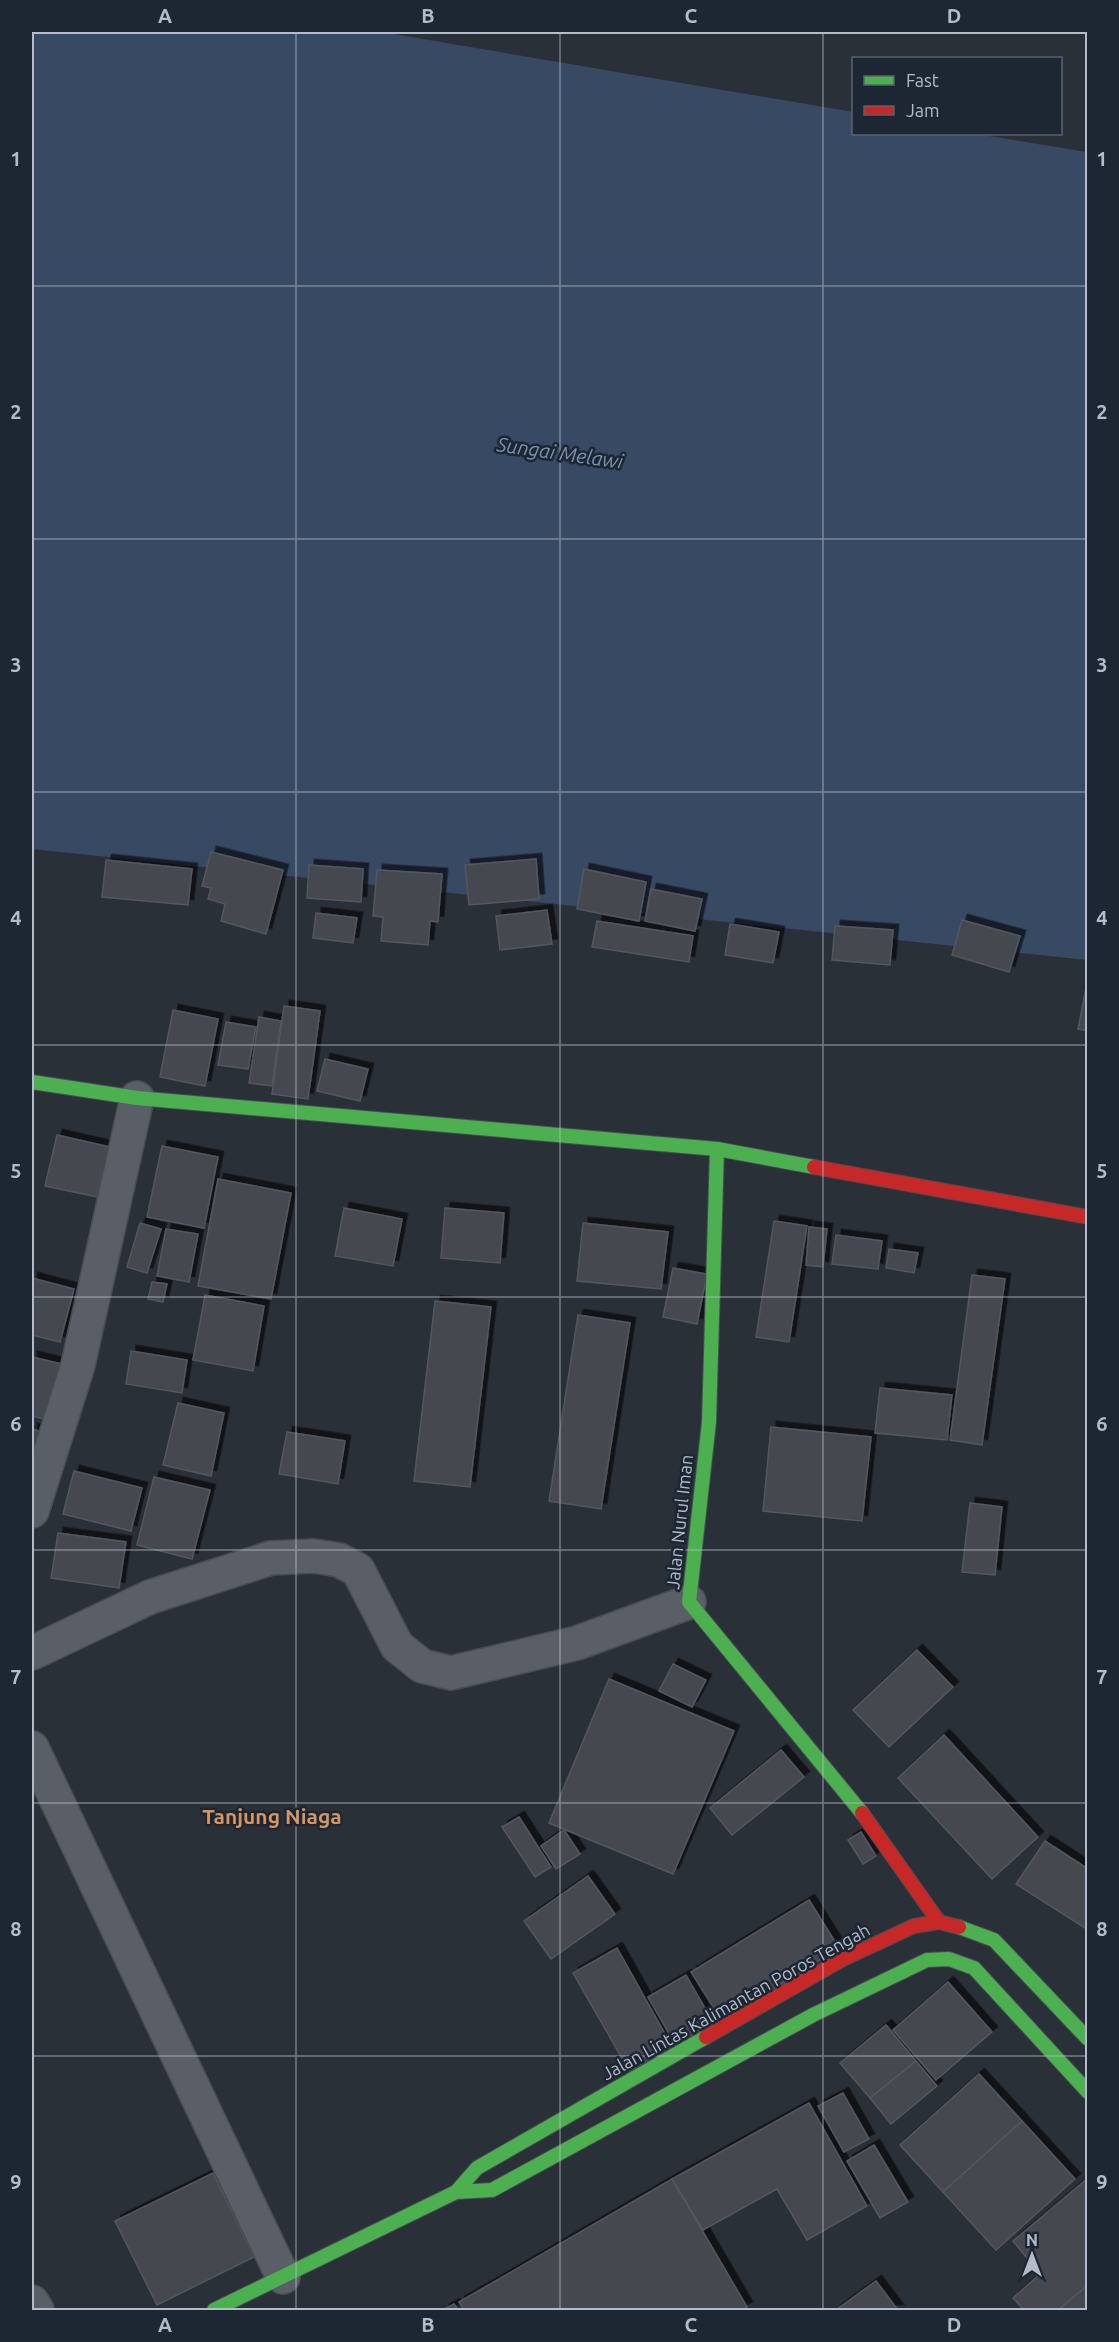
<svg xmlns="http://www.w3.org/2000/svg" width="1119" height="2342" viewBox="0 0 1119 2342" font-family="Ubuntu,sans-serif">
<defs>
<filter id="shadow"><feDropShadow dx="5.5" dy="-5.5" stdDeviation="0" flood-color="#0009"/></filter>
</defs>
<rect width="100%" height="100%" fill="#2a3038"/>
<path fill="#384963" d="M32,32H382L853,112L854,134H977L1087,152V960L32,849Z"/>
<g fill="#444950" stroke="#52575f" stroke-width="1.5" filter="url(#shadow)">
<path d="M211,852L283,870L266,934L221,921L225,904L208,899L211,888L202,886Z"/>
<path d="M536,859L539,899L469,905L465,865Z"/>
<path d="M106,860L192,869L188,905L102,897Z"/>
<path d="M309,865L363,869L361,902L307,898Z"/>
<path d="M584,869L646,882L639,921L577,909Z"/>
<path d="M377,870L442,874L438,922L430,921L428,945L381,941L383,917L373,916Z"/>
<path d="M651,889L702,899L695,931L645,921Z"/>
<path d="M547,910L552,944L500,950L496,916Z"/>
<path d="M316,913L357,918L353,943L313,938Z"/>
<path d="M962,920L1020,936L1009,972L952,955Z"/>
<path d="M597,921L693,936L689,962L592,947Z"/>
<path d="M730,924L779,932L773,963L725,955Z"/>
<path d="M835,926L893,930L890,965L832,960Z"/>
<path d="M1086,988H1088V1031L1078,1029Z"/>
<path d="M284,1006L320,1011L308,1099L272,1094Z"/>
<path d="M173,1010L218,1019L205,1086L160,1077Z"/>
<path d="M259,1017L281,1021L272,1086L249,1083Z"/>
<path d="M226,1022L256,1027L248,1069L218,1065Z"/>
<path d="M325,1059L368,1069L360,1101L317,1091Z"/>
<path d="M57,1135L119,1149L107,1199L45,1186Z"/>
<path d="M162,1146L218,1157L204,1228L147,1217Z"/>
<path d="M218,1179L291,1193L271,1299L198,1286Z"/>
<path d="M344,1208L402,1219L393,1266L335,1256Z"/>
<path d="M445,1208L504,1213L500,1263L441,1258Z"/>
<path d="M774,1221L807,1226L789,1342L756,1337Z"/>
<path d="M140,1223L161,1229L147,1273L127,1267Z"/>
<path d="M583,1223L668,1232L661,1289L577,1281Z"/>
<path d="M809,1227L827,1229L823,1267L806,1265Z"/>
<path d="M166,1229L198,1234L189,1282L157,1276Z"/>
<path d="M836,1235L882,1241L878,1269L832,1264Z"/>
<path d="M889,1249L918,1253L914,1273L886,1268Z"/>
<path d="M673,1268L707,1274L697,1324L663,1317Z"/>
<path d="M972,1275L1005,1279L982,1445L950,1440Z"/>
<path d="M32,1278L74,1289L60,1342L32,1335Z"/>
<path d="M152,1282L167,1284L163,1302L148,1299Z"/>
<path d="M205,1295L264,1306L253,1371L193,1360Z"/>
<path d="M435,1301L491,1307L470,1487L414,1481Z"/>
<path d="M578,1315L630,1323L601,1509L549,1501Z"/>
<path d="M131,1351L187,1360L182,1393L126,1384Z"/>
<path d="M32,1357L62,1364L49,1420L32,1416Z"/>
<path d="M880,1388L952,1395L947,1440L875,1433Z"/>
<path d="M178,1403L224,1413L211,1476L163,1465Z"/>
<path d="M771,1427L871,1437L862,1521L763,1511Z"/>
<path d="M32,1429L47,1433L32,1469Z"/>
<path d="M287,1432L345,1441L338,1484L279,1474Z"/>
<path d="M74,1471L142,1488L131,1531L63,1514Z"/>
<path d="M154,1477L210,1490L192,1559L137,1545Z"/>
<path d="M970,1503L1002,1507L995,1575L962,1572Z"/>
<path d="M58,1533L126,1542L119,1588L51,1578Z"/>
<path d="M917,1650L953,1687L889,1747L853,1710Z"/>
<path d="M673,1664L706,1680L692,1707L659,1691Z"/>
<path d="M609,1679L734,1731L673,1874L549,1823Z"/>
<path d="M944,1735L1038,1837L992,1879L898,1778Z"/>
<path d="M781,1750L804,1777L732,1835L710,1808Z"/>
<path d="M519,1817L551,1867L535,1877L502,1827Z"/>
<path d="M564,1830L580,1854L556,1869L541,1846Z"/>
<path d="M861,1832L876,1856L863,1864L848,1840Z"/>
<path d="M1045,1841L1088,1869V1930L1016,1884Z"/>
<path d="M588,1876L615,1914L551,1959L524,1921Z"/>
<path d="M809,1900L839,1948L722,2021L691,1972Z"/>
<path d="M617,1948L674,2050L631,2074L573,1973Z"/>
<path d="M686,1975L714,2024L676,2046L648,1997Z"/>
<path d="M948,1982L992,2032L936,2080L893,2030Z"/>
<path d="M886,2025L916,2061L870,2098L840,2063Z"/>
<path d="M916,2061L937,2086L891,2124L870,2098Z"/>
<path d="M979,2074L1022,2121L943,2192L900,2145Z"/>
<path d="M843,2093L869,2139L844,2152L818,2106Z"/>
<path d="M809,2103L867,2206L807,2240L777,2189L703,2230L672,2179Z"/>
<path d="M1022,2121L1075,2179L996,2250L943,2192Z"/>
<path d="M874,2145L908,2202L880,2218L847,2161Z"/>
<path d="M213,2173L254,2257L157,2305L115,2221Z"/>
<path d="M1088,2178V2285L1058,2310H1024L1013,2298L1040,2274L1013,2241Z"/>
<path d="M672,2179L747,2307L741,2310H464L459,2302Z"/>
<path d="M876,2281L898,2310H836Z"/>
<path d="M1088,2285V2310H1058Z"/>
<path d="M454,2304L458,2310H443Z"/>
</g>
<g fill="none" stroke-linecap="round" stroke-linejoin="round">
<g stroke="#484c53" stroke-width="36">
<g id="street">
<path d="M32,1511L78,1365L137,1098"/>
<path d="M32,1653L150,1597L271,1558L314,1556L339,1560L358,1570L397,1646L422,1666L451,1673L577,1643L689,1602"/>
<path d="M32,1748L283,2277"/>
<path d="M32,2302L37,2310"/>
</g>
</g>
<g stroke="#484c53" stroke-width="16">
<g id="fast">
<path d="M32,1082L137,1098L717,1149L814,1167"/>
<path d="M717,1149L709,1422L689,1602L862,1813"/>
<path d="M959,1927L994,1940L1088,2039"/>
<path d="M456,2192L492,2190L813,2015L927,1960L949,1959L974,1968L1088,2092"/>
<path d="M214,2310L456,2192L477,2168L706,2037"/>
</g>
</g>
<g stroke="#484c53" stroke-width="16">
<g id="jam">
<path d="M814,1167L1088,1217"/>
<path d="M862,1813L939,1922"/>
<path d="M706,2037L843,1959L914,1926L939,1922L959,1927"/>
</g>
</g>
<use href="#street" stroke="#5a5e66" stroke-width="33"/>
<use href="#fast" stroke="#4caf50" stroke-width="14"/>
<use href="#jam" stroke="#c62828" stroke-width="14"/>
</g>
<path fill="none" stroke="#b4bcc9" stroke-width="1.5" stroke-opacity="0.55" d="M296,32V2310M560,32V2310M823,32V2310M32,286H1088M32,539H1088M32,792H1088M32,1045H1088M32,1297H1088M32,1550H1088M32,1803H1088M32,2056H1088"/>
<g text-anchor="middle" stroke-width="5" stroke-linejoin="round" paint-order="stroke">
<g font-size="18" fill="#b4bcc9" stroke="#1d2633">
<text transform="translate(680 1522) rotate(-84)" y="6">Jalan Nurul Iman</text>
<text transform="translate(736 2002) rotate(-29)" y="6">Jalan Lintas Kalimantan Poros Tengah</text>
</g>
<g font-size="20" font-style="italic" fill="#7c92b1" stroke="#1d2633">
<text transform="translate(560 453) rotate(8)" y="7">Sungai Melawi</text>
</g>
<g font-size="21" font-weight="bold" fill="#d59563" stroke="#1d2633">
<text x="272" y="1824">Tanjung Niaga</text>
</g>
</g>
<rect width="1119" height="2342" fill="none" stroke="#1d2633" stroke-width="66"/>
<rect x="852" y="57" width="210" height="78" fill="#1d2633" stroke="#59626f" stroke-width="1.5"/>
<rect x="864" y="76" width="30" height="9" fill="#4caf50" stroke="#59626f" stroke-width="1.5"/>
<text x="906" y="87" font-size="18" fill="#b4bcc9">Fast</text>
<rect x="864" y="106" width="30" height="9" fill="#c62828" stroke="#59626f" stroke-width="1.5"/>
<text x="906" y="117" font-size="18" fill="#b4bcc9">Jam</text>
<g transform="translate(1032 2255)" stroke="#1d2633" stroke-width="4.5" paint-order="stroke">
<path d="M0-4.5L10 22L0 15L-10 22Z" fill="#b4bcc9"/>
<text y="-9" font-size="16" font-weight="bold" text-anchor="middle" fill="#b4bcc9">N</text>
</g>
<rect x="33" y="33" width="1053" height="2276" fill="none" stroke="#b4bcc9" stroke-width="2"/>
<g font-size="20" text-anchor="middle" font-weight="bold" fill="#b4bcc9">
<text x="165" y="23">A</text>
<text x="428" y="23">B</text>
<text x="691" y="23">C</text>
<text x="954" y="23">D</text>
<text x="16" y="166">1</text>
<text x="1102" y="166">1</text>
<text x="16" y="419">2</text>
<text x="1102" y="419">2</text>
<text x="16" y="672">3</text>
<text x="1102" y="672">3</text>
<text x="16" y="925">4</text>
<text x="1102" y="925">4</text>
<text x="16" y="1178">5</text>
<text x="1102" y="1178">5</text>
<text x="16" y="1431">6</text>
<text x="1102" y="1431">6</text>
<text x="16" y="1684">7</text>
<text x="1102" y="1684">7</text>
<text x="16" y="1936">8</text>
<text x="1102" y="1936">8</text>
<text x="16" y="2189">9</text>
<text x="1102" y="2189">9</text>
<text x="165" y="2332">A</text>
<text x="428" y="2332">B</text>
<text x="691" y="2332">C</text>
<text x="954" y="2332">D</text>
</g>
</svg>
